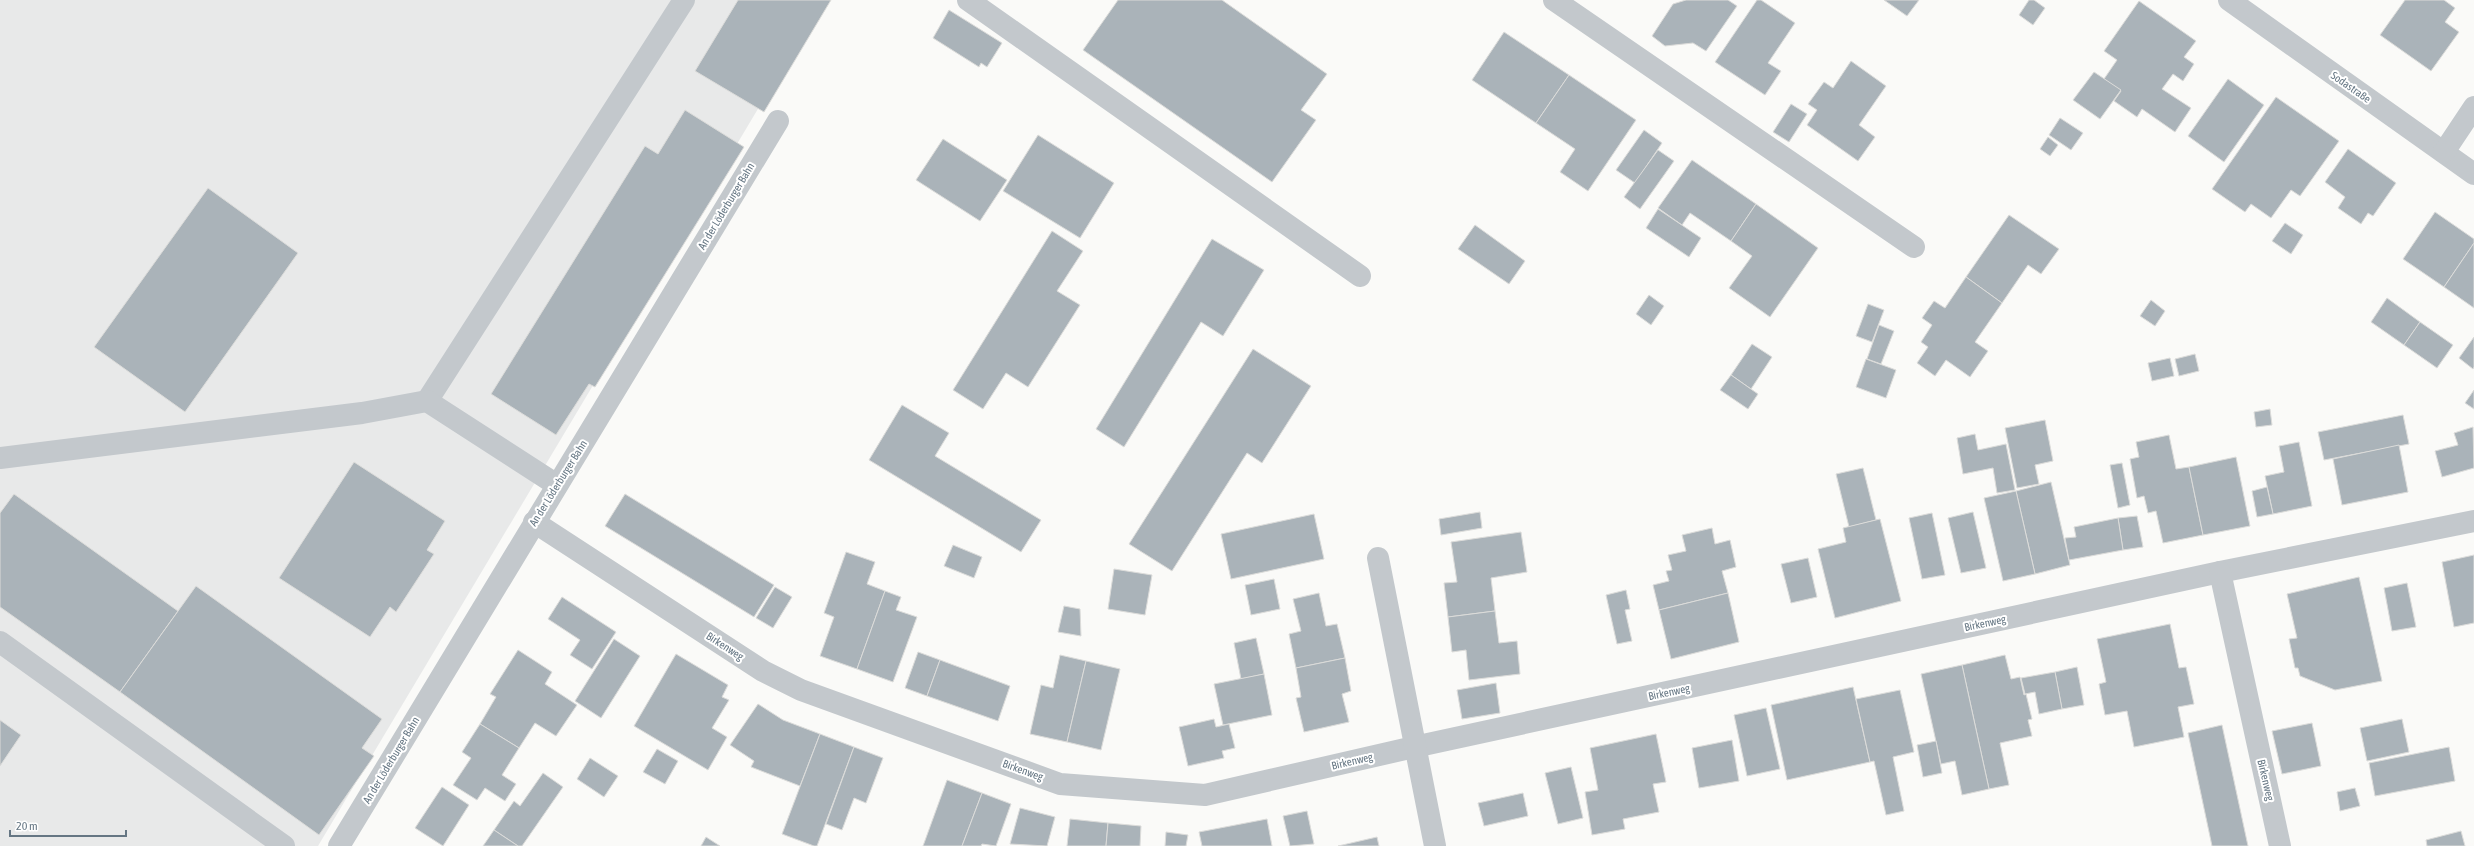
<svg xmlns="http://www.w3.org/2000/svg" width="2474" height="846" viewBox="0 0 2474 846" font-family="'Asap Condensed',sans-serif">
<rect width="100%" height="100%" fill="#fafaf8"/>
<path fill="#e8e9e9" d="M0,0H823L318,846H0Z"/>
<g fill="#aab3b9" stroke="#dcdcda">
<path d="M738,0H831L764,112L695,71Z"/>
<path d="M1118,0H1222L1327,74L1301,110L1316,120L1272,182L1083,50Z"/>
<path d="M1686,0H1728L1737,6L1706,51L1693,43L1665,46L1652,36L1673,4Z"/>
<path d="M1757,0H1761L1795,23L1768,63L1781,71L1765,95L1715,62Z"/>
<path d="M1884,0H1919L1907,16Z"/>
<path d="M2029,0H2034L2045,8L2033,25L2019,15Z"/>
<path d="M2405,0H2444L2455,8L2445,22L2459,32L2431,71L2380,35Z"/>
<path d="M2139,1L2196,41L2184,57L2194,64L2183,81L2173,74L2162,89L2191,108L2175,132L2142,109L2137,117L2114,101L2121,91L2104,79L2117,60L2104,51Z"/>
<path d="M949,10L1002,43L987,67L981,63L979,67L933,38Z"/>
<path d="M1504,32L1569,75L1536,123L1472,80Z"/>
<path d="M1851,61L1886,86L1859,125L1875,137L1858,161L1807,125L1817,110L1808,104L1824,82L1833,88Z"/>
<path d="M2094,72L2121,90L2100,119L2073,100Z"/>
<path d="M1569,75L1636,120L1588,191L1560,172L1575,149L1536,123Z"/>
<path d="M2228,79L2264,105L2224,162L2188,136Z"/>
<path d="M2276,97L2339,141L2300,196L2291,190L2271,218L2251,204L2245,212L2212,189Z"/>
<path d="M1791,104L1807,114L1789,142L1773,132Z"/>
<path d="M685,110L744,147L595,387L589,384L556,435L491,394L645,146L658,154Z"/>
<path d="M2060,118L2083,133L2071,150L2049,135Z"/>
<path d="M1644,130L1662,143L1635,183L1616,170Z"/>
<path d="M1038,135L1114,183L1080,238L1003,191Z"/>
<path d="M2048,137L2058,145L2050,156L2040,149Z"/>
<path d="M943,139L1007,180L980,221L916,180Z"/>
<path d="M2348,149L2396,183L2373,216L2368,213L2361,224L2338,208L2345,197L2325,182Z"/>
<path d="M1658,150L1674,161L1640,209L1624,197Z"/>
<path d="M1692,160L1756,204L1731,241L1690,213L1682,225L1658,208Z"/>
<path d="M208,188L298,253L185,412L94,347Z"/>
<path d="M1756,204L1818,248L1770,317L1729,288L1752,256L1731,241Z"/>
<path d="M1658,209L1701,238L1689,257L1646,228Z"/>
<path d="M2435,212L2474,239V243L2444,287L2403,259Z"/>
<path d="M2009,215L2059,249L2041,274L2028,265L2002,303L1966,277Z"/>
<path d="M2285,223L2303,235L2291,254L2272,241Z"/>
<path d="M1475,225L1525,261L1509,284L1458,249Z"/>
<path d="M1052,231L1083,251L1057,291L1080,305L1028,387L1006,373L983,409L953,390Z"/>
<path d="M1212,239L1264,270L1223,336L1201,322L1124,447L1096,429Z"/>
<path d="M2474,243V308L2444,287Z"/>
<path d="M1966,277L2002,303L1975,342L1988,351L1970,377L1946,360L1935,376L1917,363L1928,347L1921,342L1932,325L1922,318L1934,301L1945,308Z"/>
<path d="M1649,295L1664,306L1651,325L1636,314Z"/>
<path d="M2387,298L2420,322L2404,345L2371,322Z"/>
<path d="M2151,300L2165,311L2155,326L2140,316Z"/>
<path d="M1868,304L1884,310L1872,342L1856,336Z"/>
<path d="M2420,322L2453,345L2437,368L2404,345Z"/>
<path d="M1879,325L1894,331L1881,364L1867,359Z"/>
<path d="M2474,337V367L2473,369L2459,358Z"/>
<path d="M1752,344L1772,357L1751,389L1731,375Z"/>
<path d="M1253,349L1311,386L1262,463L1247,453L1172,571L1129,544Z"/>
<path d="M2195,354L2199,371L2179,376L2175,359Z"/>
<path d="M2170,358L2174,376L2152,381L2148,363Z"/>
<path d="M1866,359L1896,370L1886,398L1856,387Z"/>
<path d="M1731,375L1758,394L1748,409L1720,390Z"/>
<path d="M2474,390V409L2465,403Z"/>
<path d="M902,405L949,433L935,456L1041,520L1021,552L869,460Z"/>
<path d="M2270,409L2272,425L2256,427L2254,412Z"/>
<path d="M2403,415L2409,444L2324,460L2318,432Z"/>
<path d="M2045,420L2053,461L2035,465L2039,484L2017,488L2005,428Z"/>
<path d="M2473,427L2474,468L2442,477L2435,451L2458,445L2454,433Z"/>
<path d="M1975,434L1978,450L2006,444L2015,490L1997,493L1993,468L1963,474L1957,438Z"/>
<path d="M2169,435L2176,469L2189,467L2203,535L2163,543L2156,511L2148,513L2144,496L2137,498L2130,459L2139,457L2136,442Z"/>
<path d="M2299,442L2312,506L2273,514L2265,476L2284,472L2279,446Z"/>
<path d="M2399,445L2408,492L2342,505L2333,459Z"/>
<path d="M2236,457L2250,526L2203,535L2189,467Z"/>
<path d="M354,462L445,521L427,550L434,554L396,612L390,607L370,637L279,578Z"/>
<path d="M2122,463L2130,505L2118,508L2110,465Z"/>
<path d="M1863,468L1876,520L1849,527L1836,474Z"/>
<path d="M2051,482L2070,565L2035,574L2016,491Z"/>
<path d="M2267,487L2273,514L2257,517L2252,491Z"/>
<path d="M2016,491L2035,574L2003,581L1984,498Z"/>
<path d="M14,494L178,611L120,692L0,607V513Z"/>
<path d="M625,494L774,585L754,617L605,526Z"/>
<path d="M1480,512L1482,528L1441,535L1439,519Z"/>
<path d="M1973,512L1986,568L1961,573L1948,518Z"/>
<path d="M1932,513L1945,575L1922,579L1909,518Z"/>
<path d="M1314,514L1324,559L1231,579L1221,534Z"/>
<path d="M2137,516L2143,547L2123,550L2118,518Z"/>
<path d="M2118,518L2123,550L2069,560L2065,538L2076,537L2074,527Z"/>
<path d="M1880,519L1901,601L1835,618L1818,549L1846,542L1843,528Z"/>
<path d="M1712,528L1715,544L1730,540L1736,567L1722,571L1728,593L1659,610L1653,585L1669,581L1666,571L1672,570L1668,555L1686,551L1682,535Z"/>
<path d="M1521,532L1527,572L1491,578L1495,611L1448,617L1444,583L1457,582L1451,542Z"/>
<path d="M953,545L982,557L974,578L944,566Z"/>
<path d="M846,552L875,562L867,584L885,591L857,669L820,656L834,617L824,613Z"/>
<path d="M2474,555V623L2454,627L2442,562Z"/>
<path d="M1808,558L1817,597L1791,603L1781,564Z"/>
<path d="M1114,569L1152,575L1145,615L1108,609Z"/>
<path d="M2359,577L2382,681L2335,690L2300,676L2298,668H2295L2289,639L2297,638L2287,594Z"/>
<path d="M1274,579L1280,609L1251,615L1245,585Z"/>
<path d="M2407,583L2416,627L2392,631L2384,588Z"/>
<path d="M196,586L382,719L362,748L374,756L319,835L120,692Z"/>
<path d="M775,587L792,597L773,628L756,618Z"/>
<path d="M1626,590L1630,609L1625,610L1632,641L1617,644L1606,595Z"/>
<path d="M885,591L901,597L896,610L917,617L893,682L857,669Z"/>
<path d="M1319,593L1326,626L1337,624L1345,658L1296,668L1289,634L1301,631L1293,599Z"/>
<path d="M1728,593L1739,642L1671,659L1659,610Z"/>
<path d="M562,597L616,632L592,669L570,655L580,640L548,619Z"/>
<path d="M1064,606L1080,609L1081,636L1058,632Z"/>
<path d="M1495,611L1499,643L1517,641L1520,674L1469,680L1466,650L1452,652L1448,617Z"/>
<path d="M2170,624L2179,668L2186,667L2194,704L2178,707L2184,737L2134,747L2127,711L2105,715L2099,684L2106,682L2097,639Z"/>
<path d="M1256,638L1264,674L1241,679L1234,643Z"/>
<path d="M614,639L640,656L601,718L575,701Z"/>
<path d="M518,650L552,672L545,684L577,705L556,736L535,723L519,748L480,724L496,697L490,694Z"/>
<path d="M918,652L940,660L927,696L905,688Z"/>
<path d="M676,654L728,685L722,697L729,700L712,728L727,737L708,770L634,726Z"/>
<path d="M1060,655L1086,661L1067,742L1030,734L1041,685L1053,688Z"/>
<path d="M2005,655L2011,679L2020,677L2024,695L2026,694L2032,719L2028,720L2032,736L2000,743L2009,785L1989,789L1962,665Z"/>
<path d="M1345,658L1351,691L1342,694L1349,722L1304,732L1296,698L1301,697L1296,668Z"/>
<path d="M940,660L1010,686L998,721L927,696Z"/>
<path d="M1086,661L1120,669L1101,750L1067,742Z"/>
<path d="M1962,665L1989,789L1962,795L1955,761L1941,764L1921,674Z"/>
<path d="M2077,667L2084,705L2062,709L2055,672Z"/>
<path d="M2055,672L2062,709L2039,714L2035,692L2025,694L2021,678Z"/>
<path d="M1264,674L1272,715L1223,725L1214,684Z"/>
<path d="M1496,683L1500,713L1462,719L1457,690Z"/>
<path d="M1853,687L1870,762L1787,780L1771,705Z"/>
<path d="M1900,690L1914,752L1893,757L1904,811L1886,815L1874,761L1870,762L1856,699Z"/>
<path d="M758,704L783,720L820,734L800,786L751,767L754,761L730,745Z"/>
<path d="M1766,708L1780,769L1747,776L1734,715Z"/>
<path d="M1214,719L1216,727L1229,724L1235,748L1222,751L1224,758L1188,766L1179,727Z"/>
<path d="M2402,719L2409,752L2367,761L2360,728Z"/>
<path d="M0,720L21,735L0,766Z"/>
<path d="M2312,723L2321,766L2282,774L2272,731Z"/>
<path d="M480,724L519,748L502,775L516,784L505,801L485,788L477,800L453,785L471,758L462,752Z"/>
<path d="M2222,725L2248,846H2212L2188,733Z"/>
<path d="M820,734L854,747L817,846H814L782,834Z"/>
<path d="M1656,734L1666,782L1653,784L1659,812L1623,819L1625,829L1592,835L1585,792L1598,790L1590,748Z"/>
<path d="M1732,740L1739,781L1699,788L1692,748Z"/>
<path d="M1936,741L1942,773L1923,777L1917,745Z"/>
<path d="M854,747L883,758L866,803L854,798L842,830L826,824Z"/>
<path d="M2449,747L2455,781L2375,796L2369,763Z"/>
<path d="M657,749L678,761L665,784L643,772Z"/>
<path d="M590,758L618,776L604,797L577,779Z"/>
<path d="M1571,767L1583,818L1558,824L1545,773Z"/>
<path d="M543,773L563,787L522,846H518L494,830L514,801L520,806Z"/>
<path d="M947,780L982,793L962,846H923Z"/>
<path d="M442,787L469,805L443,846L415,828Z"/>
<path d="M2355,788L2360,806L2340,811L2337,792Z"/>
<path d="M982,793L1011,804L996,846L982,844L981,846H962Z"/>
<path d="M1523,793L1528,816L1484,826L1478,803Z"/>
<path d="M1020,808L1055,817L1047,846L1010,844Z"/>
<path d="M1307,811L1314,844L1290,846L1283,816Z"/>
<path d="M1070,819L1108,823L1106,846H1067Z"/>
<path d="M1267,819L1272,846H1202L1199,832Z"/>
<path d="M1108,823L1141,826L1140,846H1106Z"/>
<path d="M494,830L518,846H483Z"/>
<path d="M2461,831L2465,846H2427L2426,840Z"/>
<path d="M1166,832L1188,835L1186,846H1165Z"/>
<path d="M706,837L720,846H701Z"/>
<path d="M1377,837L1379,846H1338Z"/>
</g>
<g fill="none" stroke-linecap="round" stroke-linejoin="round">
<g stroke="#c3c8cc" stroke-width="22">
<path d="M968,0L1360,276"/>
<path d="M1554,0L1914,247"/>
<path d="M2229,0L2474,174"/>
<path d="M2444,152L2474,107"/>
<path d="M427,401L684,0"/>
<path d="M0,458L362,413L427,401L557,485"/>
<path d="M534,522L763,671L801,690L1060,784L1205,795L1414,747L2220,572L2474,521"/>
<path d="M1378,558L1435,846"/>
<path d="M2220,572L2280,846"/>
<path d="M0,642L284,846"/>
<path d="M339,846L778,121"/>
</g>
</g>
<g text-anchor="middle" stroke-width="4" stroke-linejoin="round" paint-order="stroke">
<g font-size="11" fill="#657683" stroke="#fff">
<text transform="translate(2351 87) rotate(35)" y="4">Sodastraße</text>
<text transform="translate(726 206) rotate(-59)" y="4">An der Löderburger Bahn</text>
<text transform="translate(558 483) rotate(-58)" y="4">An der Löderburger Bahn</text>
<text transform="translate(1985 623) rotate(-12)" y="4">Birkenweg</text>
<text transform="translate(725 646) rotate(33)" y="4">Birkenweg</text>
<text transform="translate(1669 692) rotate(-12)" y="4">Birkenweg</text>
<text transform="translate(391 760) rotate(-59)" y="4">An der Löderburger Bahn</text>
<text transform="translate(1352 761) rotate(-13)" y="4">Birkenweg</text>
<text transform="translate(1023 770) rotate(20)" y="4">Birkenweg</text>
<text transform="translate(2266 780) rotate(77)" y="4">Birkenweg</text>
</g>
</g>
<path d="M10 830v6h116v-6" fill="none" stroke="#657683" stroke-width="2"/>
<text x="16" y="830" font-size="12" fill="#657683" stroke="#ffffff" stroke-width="3" paint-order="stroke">20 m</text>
</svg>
